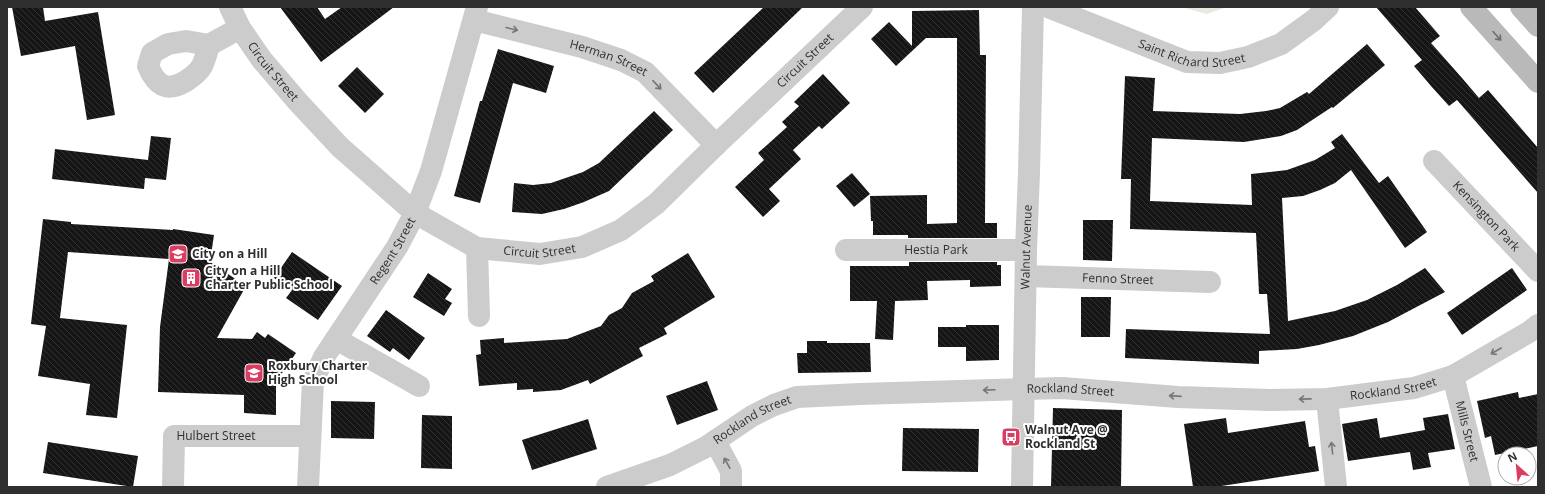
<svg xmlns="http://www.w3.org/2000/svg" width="1545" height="494" viewBox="0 0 1545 494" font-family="'Open Sans',sans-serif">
<defs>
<pattern id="park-tufts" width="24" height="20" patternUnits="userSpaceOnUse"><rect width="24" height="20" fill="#e7ebde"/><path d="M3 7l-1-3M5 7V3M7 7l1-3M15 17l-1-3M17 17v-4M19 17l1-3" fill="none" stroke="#c6cabf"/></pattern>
<pattern id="building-back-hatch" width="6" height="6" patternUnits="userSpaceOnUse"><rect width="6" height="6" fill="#161616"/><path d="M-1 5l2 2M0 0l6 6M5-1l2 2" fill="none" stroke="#303030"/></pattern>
</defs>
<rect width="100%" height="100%" fill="#fff"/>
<path fill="url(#park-tufts)" d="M1181,7H1227L1207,14Z"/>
<g fill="url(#building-back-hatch)">
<path d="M12,7H43L45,21L98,12L115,115L87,120L75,46L21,56Z"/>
<path d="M280,7H317L325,19L342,7H394L321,62Z"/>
<path d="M764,7H803L713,93L694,73Z"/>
<path d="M1376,7H1415L1440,36L1431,43L1462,78L1479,98L1488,90L1538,148V193L1457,100L1449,106L1431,86L1414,66L1422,60Z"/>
<path d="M979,10L980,55H986L985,223H997V238H908V235H873V221H871L870,196L927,195V224L957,223V38H926L896,66L871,39L889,22L912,46V11Z"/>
<path d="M1367,44L1385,65L1333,108L1332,107L1297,130L1281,136L1244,142L1152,138L1150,201L1252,205L1251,174L1287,170L1315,160L1335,148L1331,142L1342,134L1379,183L1388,176L1427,232L1405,248L1351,170L1335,183L1320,190L1303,196L1282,198L1288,321L1335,311L1367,300L1397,285L1425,268L1445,292L1388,322L1353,336L1319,345L1297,349L1259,351V364L1125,358L1126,329L1270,334L1267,294H1259L1256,233L1130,229L1131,179H1121L1125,76L1155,78L1153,111L1240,114L1266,111L1280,108L1307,92L1309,94Z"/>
<path d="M498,49L554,66L546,93L513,83L480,203L454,196L480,101H482Z"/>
<path d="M357,67L384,94L365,113L338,86Z"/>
<path d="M823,74L850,103L822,129L819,126L793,150L801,159L769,189L780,201L763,217L735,187L764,160L758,153L787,127L782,122L799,106L794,102Z"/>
<path d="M654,111L673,130L609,191L584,202L564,209L542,214L512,212L514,183L533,185L551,183L583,172L599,163Z"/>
<path d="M151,136L171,138L166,180L145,178L144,189L52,179L55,149L148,160Z"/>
<path d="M852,173L870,194L854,207L836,186Z"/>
<path d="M43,219L71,222V224L173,230V229L214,235L210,262L246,286L217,338L252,339L257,332L265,338L268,334L296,353L276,382V415L244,413V395L158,392L160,327L169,259L68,252L60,318L127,325L117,418L86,415L90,384L38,376L46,326L31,324Z"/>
<path d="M1083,220H1113L1112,261L1083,260Z"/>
<path d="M292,252L342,286L318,320L286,298L292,290L274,278Z"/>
<path d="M688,253L715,297L664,328L667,334L639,348L643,356L590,384L588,380L561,390L533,392V389L517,390V383L479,386L476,355L481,354L480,340L504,338V343L567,339L601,326L609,315L622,308L632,293L654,281L651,276Z"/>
<path d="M909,262H997V265H1001V286L970,287V280L927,281L928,300L895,301L893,340L875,339L877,301H850V266H909Z"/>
<path d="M1512,268L1527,290L1462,335L1447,313Z"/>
<path d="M428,273L452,289L445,299L452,303L444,316L413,297Z"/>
<path d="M1081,297H1111L1110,337H1081Z"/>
<path d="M386,310L425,338L409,360L393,348L390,352L367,336Z"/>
<path d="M966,325H999V360L966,361V347H938V327H966Z"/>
<path d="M807,341H827V343H870L871,372L798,373L797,353H807Z"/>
<path d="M707,381L718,410L677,425L666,396Z"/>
<path d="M1518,392L1519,398L1538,394V446L1495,455L1491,436L1485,438L1477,401Z"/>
<path d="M331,401L375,402L374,439L331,438Z"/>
<path d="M1053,408L1122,410L1121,487L1073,486V487H1051Z"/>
<path d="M1448,414L1455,449L1428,453L1431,467L1413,470L1410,452L1348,461L1342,424L1377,418L1380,438L1425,430L1423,418Z"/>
<path d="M422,415L452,416V469L421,468Z"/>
<path d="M1226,418L1228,433L1305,421L1309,447L1315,446L1319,471L1215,487H1193L1184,424Z"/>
<path d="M588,419L597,449L532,470L522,440Z"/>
<path d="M903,428L979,429L978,472L902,471Z"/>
<path d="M48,442L138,456L133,487L43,473Z"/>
</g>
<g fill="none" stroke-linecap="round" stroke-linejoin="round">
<g stroke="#ccc" stroke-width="22">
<path id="s1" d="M230,7L240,28L262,60L298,102L340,147L415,213L477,248L540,254L582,247L621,230L656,204L716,145L862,7"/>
<path id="s2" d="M1048,7L1187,62L1220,63L1248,57L1281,44L1314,20L1328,7"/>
<path id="s3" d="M474,20L582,47L621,60L645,72L716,145"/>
<path d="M186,41L209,45C207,52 205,60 202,66C198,73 192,77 186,81C166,93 156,85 148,66L152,53L168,44Z"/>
<path d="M209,45L240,28"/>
<path id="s4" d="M1434,161L1538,271"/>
<path d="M477,248L479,316"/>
<path id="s5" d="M846,250H1026"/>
<path id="s6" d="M1026,276L1210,282"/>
<path d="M336,339L419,386"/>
<path id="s7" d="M1453,376L1481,487"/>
<path d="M1327,399L1336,487"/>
<path d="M715,441L731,471V487"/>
<path id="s8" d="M173,487L174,436H309"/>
<path id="s9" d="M308,487L313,381L324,357L397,247L415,213L431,171L477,7"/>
<path id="s10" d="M607,487L670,465L706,447L752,416L774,405L797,397L860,394L1062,388L1178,397L1270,400L1327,399L1414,388L1453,376L1529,332L1538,325"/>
</g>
<path stroke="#ccc" stroke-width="22" id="s11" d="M1022,487L1026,250L1029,172L1033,7"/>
<g stroke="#b9b9b9" stroke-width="22">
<path d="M1471,7L1538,82"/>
<path d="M1521,7L1538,26"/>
</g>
</g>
<defs><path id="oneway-shaft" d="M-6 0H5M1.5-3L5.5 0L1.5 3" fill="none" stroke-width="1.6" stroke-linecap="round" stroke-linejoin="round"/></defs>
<g stroke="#767676">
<use href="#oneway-shaft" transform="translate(512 29) rotate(14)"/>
<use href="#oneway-shaft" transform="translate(657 85) rotate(47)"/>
<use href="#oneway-shaft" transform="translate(1496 351) rotate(150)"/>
<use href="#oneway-shaft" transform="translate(989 390) rotate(178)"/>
<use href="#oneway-shaft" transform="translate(1175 396) rotate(-176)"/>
<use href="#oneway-shaft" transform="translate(1305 399) rotate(179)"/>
<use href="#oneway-shaft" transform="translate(1332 448) rotate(-96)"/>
<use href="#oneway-shaft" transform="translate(727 463) rotate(-119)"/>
</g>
<use stroke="#6d6d6d" href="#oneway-shaft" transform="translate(1497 36) rotate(48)"/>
<defs>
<g id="school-square" transform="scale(1)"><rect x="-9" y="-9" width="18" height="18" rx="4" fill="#da3d62" stroke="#fff"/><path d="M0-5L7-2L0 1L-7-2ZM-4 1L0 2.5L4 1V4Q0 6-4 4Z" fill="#fff"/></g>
<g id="building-square" transform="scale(1)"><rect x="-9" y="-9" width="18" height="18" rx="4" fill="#da3d62" stroke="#fff"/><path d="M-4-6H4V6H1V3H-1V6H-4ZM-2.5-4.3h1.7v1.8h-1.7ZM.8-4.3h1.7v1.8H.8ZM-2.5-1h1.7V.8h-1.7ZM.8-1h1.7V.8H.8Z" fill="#fff"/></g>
<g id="bus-square" transform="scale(1)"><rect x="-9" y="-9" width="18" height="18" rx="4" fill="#da3d62" stroke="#fff"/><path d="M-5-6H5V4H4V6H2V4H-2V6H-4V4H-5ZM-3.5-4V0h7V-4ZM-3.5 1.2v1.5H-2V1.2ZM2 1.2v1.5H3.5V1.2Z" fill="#fff"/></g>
</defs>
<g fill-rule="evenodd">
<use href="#school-square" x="178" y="254"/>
<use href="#building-square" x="191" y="278"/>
<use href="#school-square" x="254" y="373"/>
<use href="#bus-square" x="1011" y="437"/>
</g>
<g text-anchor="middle" stroke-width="4" stroke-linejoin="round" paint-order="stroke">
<g font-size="12" fill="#2f2f2f" stroke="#fff">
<text dy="4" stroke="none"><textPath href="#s2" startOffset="153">Saint Richard Street</textPath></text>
<text dy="4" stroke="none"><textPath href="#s3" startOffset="140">Herman Street</textPath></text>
<text dy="4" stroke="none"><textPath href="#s1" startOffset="749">Circuit Street</textPath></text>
<text dy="4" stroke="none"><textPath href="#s1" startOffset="78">Circuit Street</textPath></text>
<text dy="4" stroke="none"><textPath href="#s4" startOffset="76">Kensington Park</textPath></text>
<text dy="4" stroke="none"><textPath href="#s11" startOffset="240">Walnut Avenue</textPath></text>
<text dy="4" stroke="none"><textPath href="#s1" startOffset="413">Circuit Street</textPath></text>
<text dy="4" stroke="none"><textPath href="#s5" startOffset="90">Hestia Park</textPath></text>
<text dy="4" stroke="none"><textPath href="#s9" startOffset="259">Regent Street</textPath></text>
<text dy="4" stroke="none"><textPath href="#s6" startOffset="92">Fenno Street</textPath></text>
<text dy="4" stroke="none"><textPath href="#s10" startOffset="809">Rockland Street</textPath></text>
<text dy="4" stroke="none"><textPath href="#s10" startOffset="485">Rockland Street</textPath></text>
<text dy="4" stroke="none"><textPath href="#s10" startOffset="161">Rockland Street</textPath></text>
<text dy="4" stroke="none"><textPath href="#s7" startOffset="57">Mills Street</textPath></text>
<text dy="4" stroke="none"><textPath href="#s8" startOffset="93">Hulbert Street</textPath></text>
</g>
<g font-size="12" font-weight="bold" fill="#2f2f2f" stroke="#fff" text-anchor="start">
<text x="192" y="258">City on a Hill</text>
<text x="205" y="275">City on a Hill<tspan x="205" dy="14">Charter Public School</tspan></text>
<text x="268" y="370">Roxbury Charter<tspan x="268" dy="14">High School</tspan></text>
<text x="1025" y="434">Walnut Ave @<tspan x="1025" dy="14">Rockland St</tspan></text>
</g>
</g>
<rect width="1545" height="494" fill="none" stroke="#2f2f2f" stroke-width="16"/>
<g transform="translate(1517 466) rotate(333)"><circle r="19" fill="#ffffff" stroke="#acacac"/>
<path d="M0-3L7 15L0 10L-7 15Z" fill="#da3d62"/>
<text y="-6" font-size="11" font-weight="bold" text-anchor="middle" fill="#2f2f2f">N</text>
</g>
</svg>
